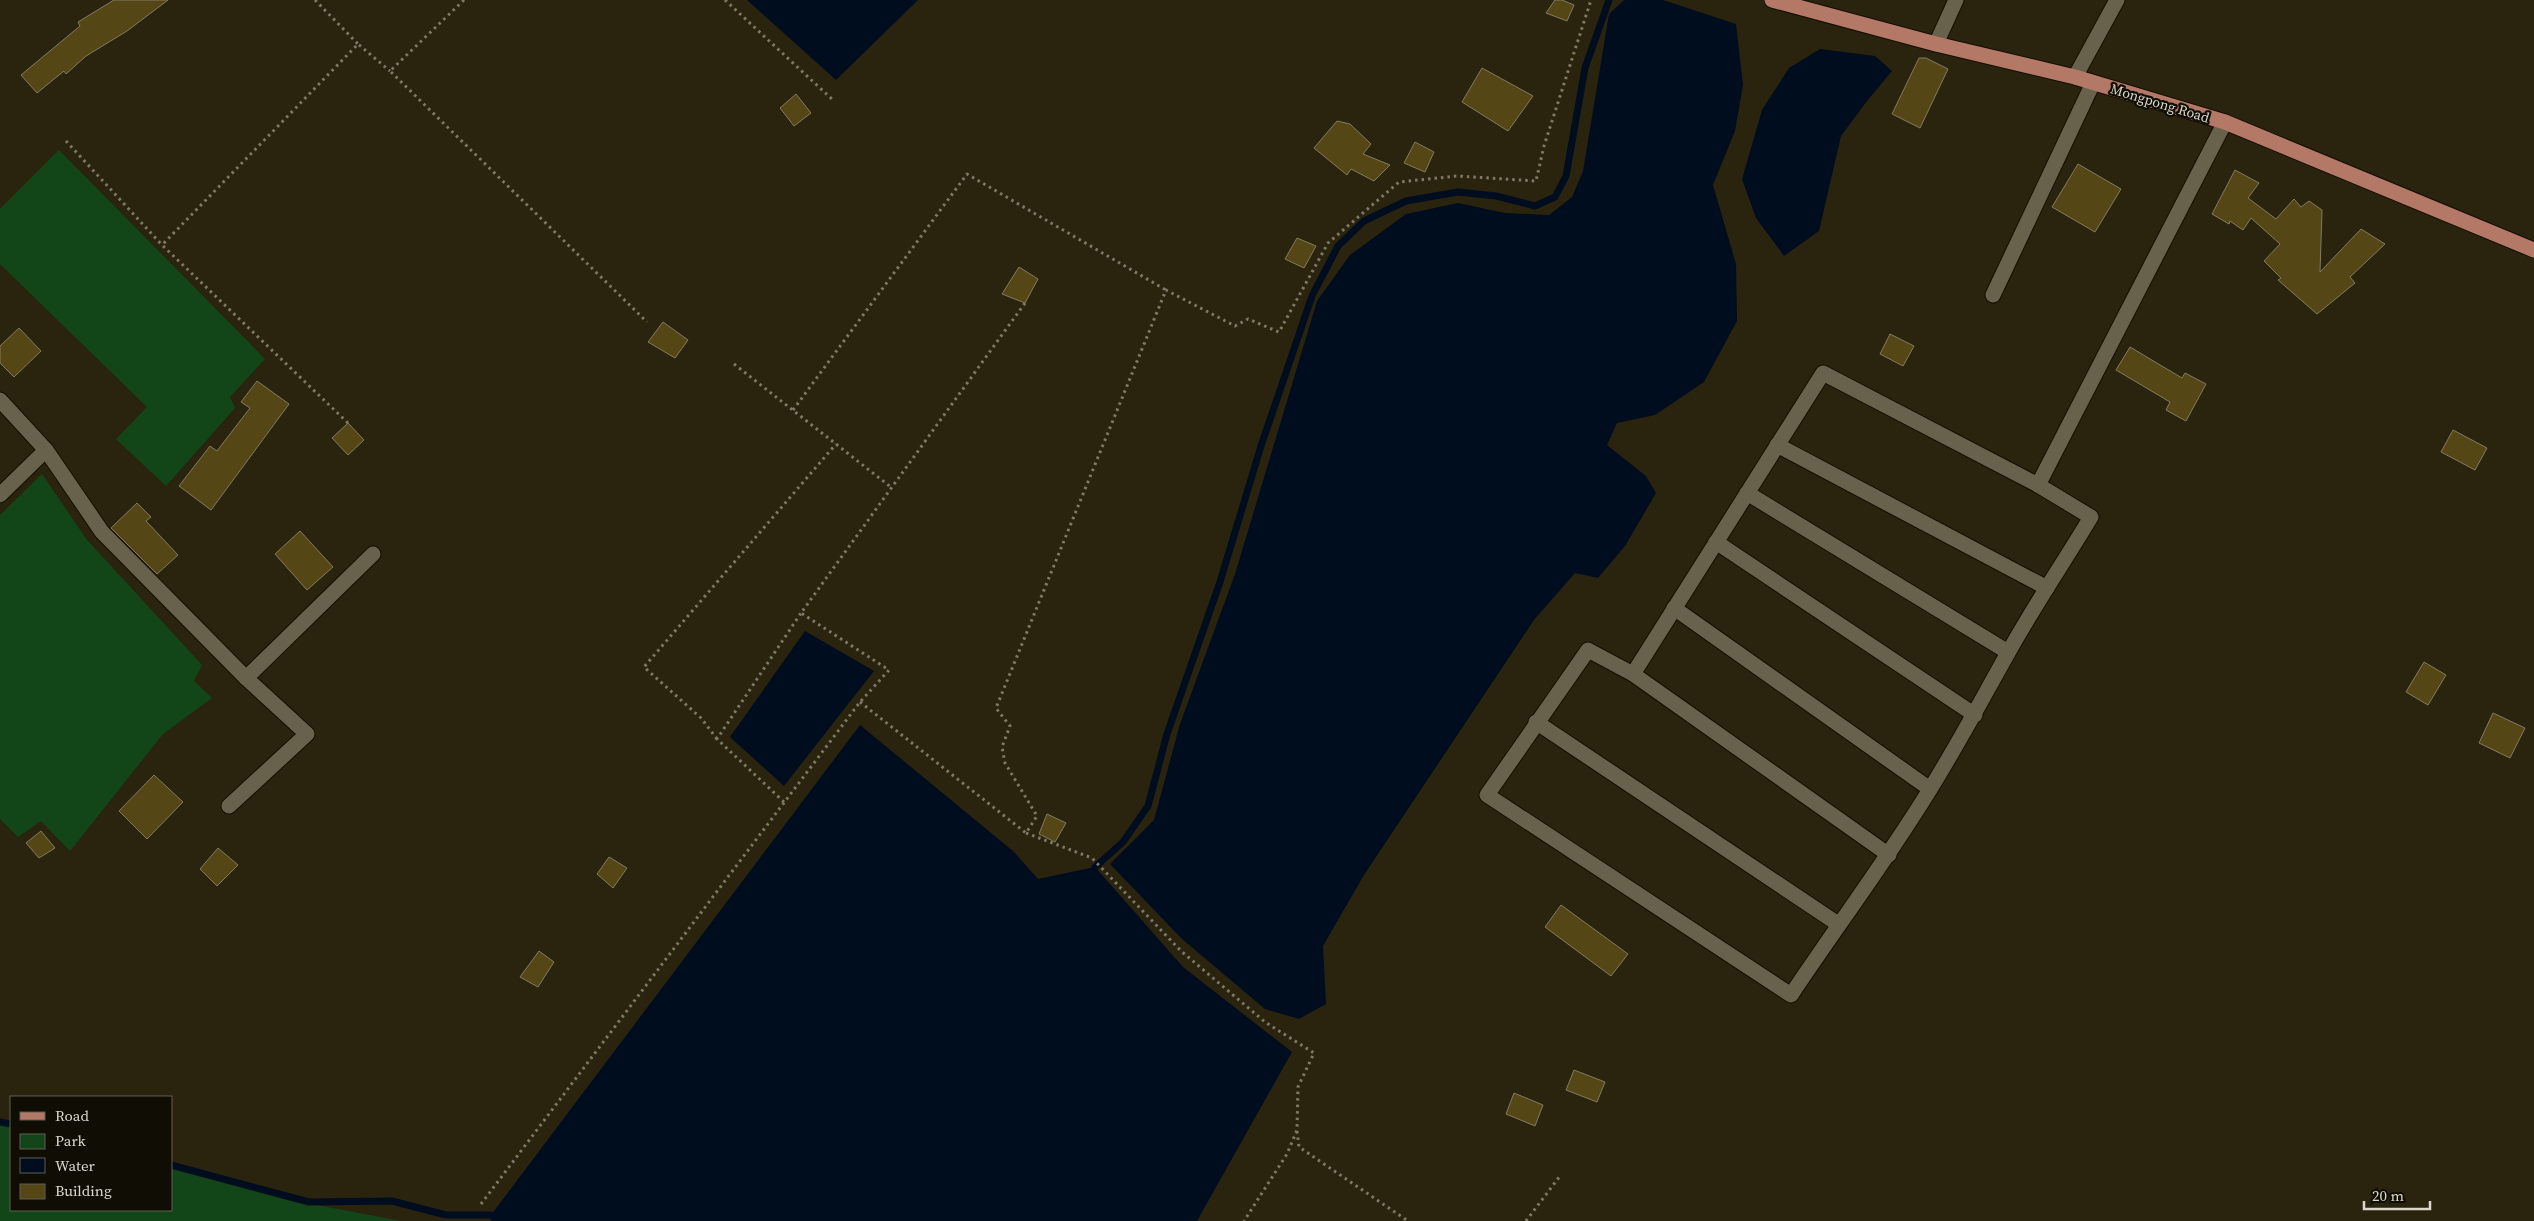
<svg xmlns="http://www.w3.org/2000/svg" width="2534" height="1221" viewBox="0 0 2534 1221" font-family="'Source Serif 4',serif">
<rect width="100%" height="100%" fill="#2a240f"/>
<g fill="#124618">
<path d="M59,150L265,359L230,397L235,408L166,486L116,439L147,407L0,264V209Z"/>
<path d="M42,474L87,540L202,665L194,681L212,698L163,734L70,851L41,821L18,837L0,819V515Z"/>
<path d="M0,1122L11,1125V1210H171V1168L301,1202L401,1221H0Z"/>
</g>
<g fill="#000d1f">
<path d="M747,0H918L836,80Z"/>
<path d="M1624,0H1663L1736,24L1743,85L1735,131L1713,185L1736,264L1737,321L1704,382L1655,415L1617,423L1607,445L1646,476L1656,493L1625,546L1598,578L1575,573L1534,620L1364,875L1323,946L1326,1004L1299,1019L1265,1009L1182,939L1110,864L1154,820L1180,724L1235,574L1317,301L1350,255L1406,214L1458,203L1505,213L1549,215L1572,197L1583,171L1609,14Z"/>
<path d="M1820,49L1875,56L1892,71L1867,101L1841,136L1819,231L1784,256L1756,218L1742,179L1762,110L1789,68Z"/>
<path d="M805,631L874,671L784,786L730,737Z"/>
<path d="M860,725L1013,851L1038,879L1095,867L1183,967L1292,1052L1197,1221H491V1215Z"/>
</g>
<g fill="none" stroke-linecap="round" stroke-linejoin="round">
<g stroke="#000d1f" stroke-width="7">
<path d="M1095,867L1123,842L1148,806L1167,734L1220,582L1261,446L1312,296L1338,246L1364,221L1406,201L1458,192L1496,196L1535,206L1555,197L1566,176L1585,68L1609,0"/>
<path d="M0,1122L11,1124"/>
<path d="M171,1165L309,1202L392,1201L446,1215H491"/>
</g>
</g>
<g fill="#554715" stroke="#827b63">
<path d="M114,0H168L127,31L86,56L66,74L64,71L37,93L21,75L80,26L78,22Z"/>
<path d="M1555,0H1562L1574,5L1567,21L1546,13Z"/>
<path d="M1919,58H1926L1948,69L1920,128L1892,114Z"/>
<path d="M1482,68L1533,96L1508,131L1462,102Z"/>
<path d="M796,94L811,113L794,126L780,108Z"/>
<path d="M1337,121L1350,124L1371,144L1363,154L1390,165L1374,181L1351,169L1347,175L1314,148Z"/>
<path d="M1415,142L1434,152L1425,172L1404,163Z"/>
<path d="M2078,164L2121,189L2095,232L2052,207Z"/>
<path d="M2235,170L2259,183L2248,198L2276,219L2294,199L2301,207L2309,201L2322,210L2320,272L2361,229L2385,244L2350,277L2355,283L2317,314L2278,280L2281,278L2264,261L2280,244L2251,218L2243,230L2230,221L2229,224L2212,214Z"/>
<path d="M1297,238L1316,246L1304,268L1285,259Z"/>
<path d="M1019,267L1038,279L1025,303L1002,294Z"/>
<path d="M663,322L688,340L675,358L648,342Z"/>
<path d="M19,328L41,351L14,377L0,363V346Z"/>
<path d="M1890,334L1914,346L1903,366L1880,354Z"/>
<path d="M2130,347L2182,378L2185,373L2206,384L2186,421L2166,410L2170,402L2116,370Z"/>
<path d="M257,381L289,404L211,510L179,486L210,446L217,451L250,408L241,402Z"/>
<path d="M348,423L364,440L348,455L332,438Z"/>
<path d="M2453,430L2487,448L2475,470L2441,452Z"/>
<path d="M137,503L151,517L146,521L178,555L157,574L111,528Z"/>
<path d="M300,531L333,567L307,590L275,554Z"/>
<path d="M2424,662L2446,675L2428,705L2406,692Z"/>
<path d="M2493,713L2525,728L2510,758L2479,743Z"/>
<path d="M154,775L183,802L147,839L119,811Z"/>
<path d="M1047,814L1066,823L1055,842L1039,834Z"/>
<path d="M41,831L55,848L39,858L26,843Z"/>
<path d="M218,848L238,865L217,886L200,869Z"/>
<path d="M609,857L627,868L613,888L597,874Z"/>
<path d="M1561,905L1628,954L1611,976L1545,927Z"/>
<path d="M539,951L554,962L538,987L520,977Z"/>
<path d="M1574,1070L1605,1082L1597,1102L1566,1090Z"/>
<path d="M1514,1093L1543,1105L1535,1126L1506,1114Z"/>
</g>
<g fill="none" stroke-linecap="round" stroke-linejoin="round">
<g stroke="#130d00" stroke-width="17">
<g id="minor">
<path d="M1936,44L1956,0"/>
<path d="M2075,77L2117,0"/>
<path d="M1993,295L2093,83"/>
<path d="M1823,373L2038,485L2091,517C2064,562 2034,606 2008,653C1982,699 1957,746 1929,791C1886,861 1837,926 1791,995L1487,795L1588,650L1633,674Z"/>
<path d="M0,400L46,450L102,532L246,678L307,734L229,806"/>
<path d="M1777,445L2047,588"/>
<path d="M2038,485L2225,122"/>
<path d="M1747,493L2008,652"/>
<path d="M0,495L46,450"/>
<path d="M1716,542L1975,715"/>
<path d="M1674,608L1930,789"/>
<path d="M1633,674L1889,855"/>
<path d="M246,678L373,554"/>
<path d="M1536,722L1838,924"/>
</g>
</g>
<g stroke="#130d00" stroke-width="17">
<path id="major" d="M1772,0L1936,44L2075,77L2225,122L2534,250"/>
</g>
<g stroke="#7e7968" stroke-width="3" stroke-dasharray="2.5 4" stroke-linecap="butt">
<path d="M315,0L358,44"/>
<path d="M464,0L390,71L647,322"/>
<path d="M725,0L834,101"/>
<path d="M66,141L162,245"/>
<path d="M734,364L892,488"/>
<path d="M793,410L967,174L1166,290"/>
<path d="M348,423L162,245L358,44L390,71"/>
<path d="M860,702L1026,833L1037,816L1005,763L1002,747L1010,726L996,708L1166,290L1235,326L1248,319L1279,332L1328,243L1399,182L1457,176L1536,181L1544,146L1591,0"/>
<path d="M717,739L701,718L644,667L836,444"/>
<path d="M784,802L717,739L801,613"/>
<path d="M1026,833L1092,858L1181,951L1265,1022L1314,1053L1298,1087L1297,1130L1287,1154L1244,1221"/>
<path d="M1297,1131L1299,1147L1408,1221"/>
<path d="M481,1204L860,702L889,670L801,613L1025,303"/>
<path d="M1526,1221L1560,1176"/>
</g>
<use href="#minor" stroke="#68614b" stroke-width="15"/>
<use href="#major" stroke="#b47867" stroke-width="15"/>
</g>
<g text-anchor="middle" stroke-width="4.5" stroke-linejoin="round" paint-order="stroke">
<g font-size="14" fill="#dbd7ca" stroke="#100d05">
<text transform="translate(2160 103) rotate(17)" y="5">Mongpong Road</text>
</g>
</g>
<rect x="10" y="1096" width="162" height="115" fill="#100d05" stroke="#615e54"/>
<rect x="20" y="1112" width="25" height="8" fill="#b47867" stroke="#615e54"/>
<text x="55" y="1121" font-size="15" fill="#dbd7ca">Road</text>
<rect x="20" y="1134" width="25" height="15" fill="#124618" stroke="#615e54"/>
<text x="55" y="1146" font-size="15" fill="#dbd7ca">Park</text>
<rect x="20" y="1158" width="25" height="15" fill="#000d1f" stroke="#615e54"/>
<text x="55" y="1171" font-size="15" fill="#dbd7ca">Water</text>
<rect x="20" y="1184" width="25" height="15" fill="#554715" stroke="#615e54"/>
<text x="55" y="1196" font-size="15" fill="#dbd7ca">Building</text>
<path d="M2364 1201v8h66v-8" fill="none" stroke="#dbd7ca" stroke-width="2.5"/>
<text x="2372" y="1201" font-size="15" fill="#dbd7ca" stroke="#100d05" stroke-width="4" paint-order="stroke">20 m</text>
</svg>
